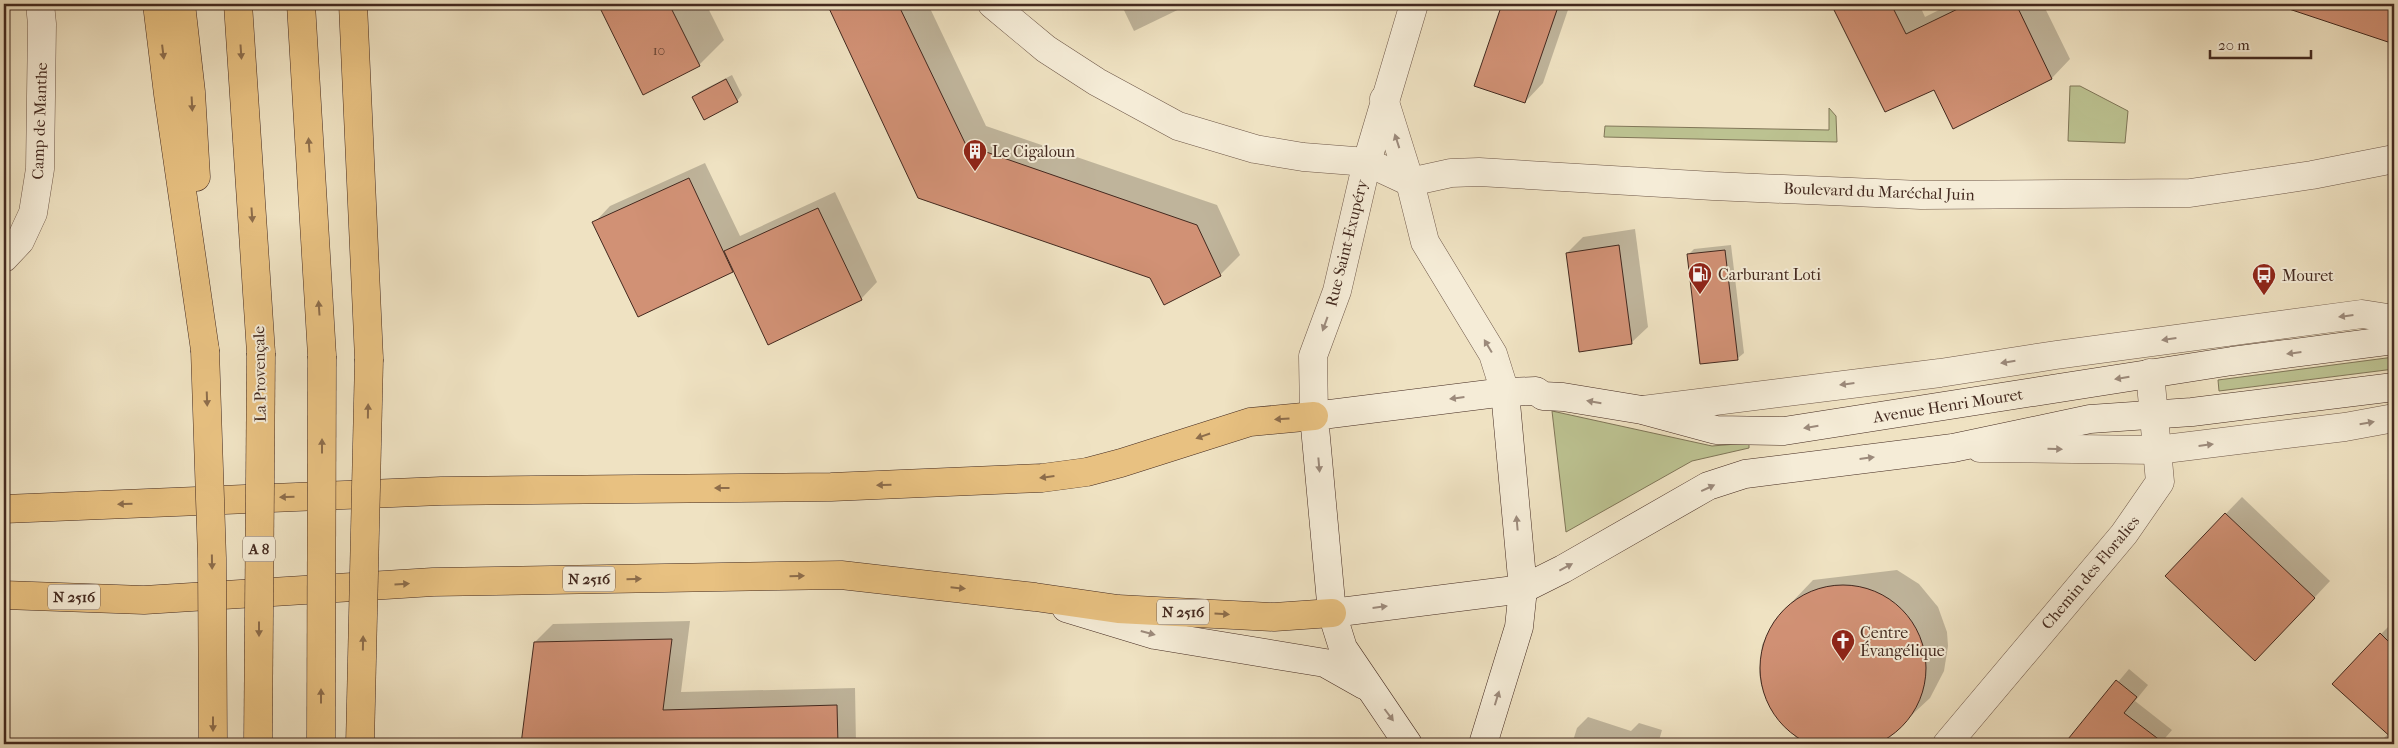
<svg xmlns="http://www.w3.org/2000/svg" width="2398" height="748" viewBox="0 0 2398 748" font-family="'IM FELL French Canon',serif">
<rect width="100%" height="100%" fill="#efe2c2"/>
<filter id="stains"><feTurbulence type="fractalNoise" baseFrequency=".004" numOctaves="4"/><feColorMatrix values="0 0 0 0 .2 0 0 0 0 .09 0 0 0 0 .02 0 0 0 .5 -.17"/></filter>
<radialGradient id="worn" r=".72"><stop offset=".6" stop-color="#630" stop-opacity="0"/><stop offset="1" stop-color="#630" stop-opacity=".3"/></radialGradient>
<g fill="#bcc291" stroke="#807658">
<path d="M2070,86H2080L2128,111L2125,143L2068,141Z"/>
<path d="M1829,108L1836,116L1837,142L1604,137L1605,126L1829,130Z"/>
<path d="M2394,357V369L2219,391L2218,380Z"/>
<path d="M1552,411L1712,446L1749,443V448L1692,461L1566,532Z"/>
</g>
<g fill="#0003">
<path d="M600,4H706L724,40L699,65L644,93Z"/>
<path d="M829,4H928L986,126L1217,205L1240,255L1220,275L1151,277L919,197Z"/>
<path d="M1121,4H1190L1134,31Z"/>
<path d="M1503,4H1570L1543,83L1525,102L1475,85Z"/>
<path d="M1833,4H1919L1925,17L1951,4H2043L2070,59L2052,78L1954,127L1934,88L1885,110Z"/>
<path d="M2279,4H2394V43Z"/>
<path d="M732,75L742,95L737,101L694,97L699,92Z"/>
<path d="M705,163L740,236L835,192L877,282L861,299L732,271L594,223L610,206Z"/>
<path d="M1635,229L1648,327L1631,343L1567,253L1583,237Z"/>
<path d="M1731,245L1744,353L1738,358L1701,363L1688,255L1694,249Z"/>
<path d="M2242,497L2330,581L2271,644L2166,576Z"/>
<path d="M1897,570L1919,584L1938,607L1947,632L1948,646L1944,671L1930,698L1888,737L1878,743L1802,744L1771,710L1761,685L1759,672L1762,645L1774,621L1813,580Z"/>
<path d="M690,621L681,692L855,688L856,744H522L535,642L553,624Z"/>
<path d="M2392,623L2394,625V744H2378L2389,733L2381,634Z"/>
<path d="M2129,669L2148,685L2135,701L2172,730L2160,744H2066Z"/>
<path d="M1588,717L1631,731L1639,723L1662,730L1658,744H1572L1577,728Z"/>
</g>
<g fill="#d19175" stroke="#43291f">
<path d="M598,4H669L700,66L643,95Z"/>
<path d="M827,4H898L966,145L1197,225L1221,276L1164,305L1150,278L918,198Z"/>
<path d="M1502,4H1559L1525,103L1474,86Z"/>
<path d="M1831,4H1891L1906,34L1968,4H2016L2052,79L1953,129L1934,90L1885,112Z"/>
<path d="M2290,4H2394V44L2289,9Z"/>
<path d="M726,79L738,102L704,120L692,97Z"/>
<path d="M689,178L733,272L638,317L592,222Z"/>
<path d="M818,208L862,300L768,345L724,251Z"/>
<path d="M1619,245L1632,344L1579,352L1566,253Z"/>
<path d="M1725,250L1738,360L1700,364L1687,254Z"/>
<path d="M2225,513L2315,598L2255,661L2165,576Z"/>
<circle cx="1843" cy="668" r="83"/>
<path d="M2380,633L2394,647V740L2332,684Z"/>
<path d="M672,639L663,710L837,705L838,744H521L534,642Z"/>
<path d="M2116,680L2137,697L2124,713L2165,744H2064Z"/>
</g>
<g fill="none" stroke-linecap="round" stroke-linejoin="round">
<g stroke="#6e5748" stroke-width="29">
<g id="street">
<path d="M992,4L1046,49L1097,82L1178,126L1255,149L1303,157L1367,162L1410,182L1451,173L1479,172L1713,186L1921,195L2190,193L2312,175L2394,159"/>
<path d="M1384,99L1410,182L1425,242L1493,354L1505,392"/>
<path d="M4,258L20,241L33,213L40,169L42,24L40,4"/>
<path d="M1643,410L1940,373L2056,355L2362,314L2394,319"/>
<path d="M1314,416L1313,356L1337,291L1367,162L1414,4"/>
<path d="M1980,448L2157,450L2345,427L2394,418"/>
<path d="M1947,744L2124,534L2160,482L2150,373"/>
</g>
</g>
<g stroke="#43291f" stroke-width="29">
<g id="secondary">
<path d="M1066,608L1155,635L1325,663L1364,685"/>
<path d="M1332,613L1523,589L1563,569L1708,486L1745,474L1953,448L2090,419L2192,412L2394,387"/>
<path d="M1408,744L1343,648L1332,613L1314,416L1505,392L1536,391L1543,396L1563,397L1642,410L1716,430L1784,431L2232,361L2394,340"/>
<path d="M1483,744L1519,627L1523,589L1505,392"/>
</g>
</g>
<g stroke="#43291f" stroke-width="29">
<g id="highway">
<path d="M157,4L168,94L205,350"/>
<path d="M181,4L191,92L196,177"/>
<path d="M238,4L261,353"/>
<path d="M301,4L322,356"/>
<path d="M353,4L369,359"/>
<path d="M4,509L441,491L831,487L1042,478L1087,472L1121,463L1250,422L1314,416"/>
<path d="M4,595L144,600L433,582L841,575L1035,597L1118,609L1274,617L1332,613"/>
</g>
</g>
<use href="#street" stroke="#f5ecd7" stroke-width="28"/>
<use href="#secondary" stroke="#f5ecd7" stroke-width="28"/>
<use href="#highway" stroke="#e8c181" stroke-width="28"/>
<g stroke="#43291f" stroke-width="29" stroke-linecap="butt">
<g id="highway-bridge">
<path d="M205,350L212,558L213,744"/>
<path d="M258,744L261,353"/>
<path d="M321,744L322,356"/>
<path d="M360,744L369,359"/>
</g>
</g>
<use href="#highway-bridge" stroke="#e8c181" stroke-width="28"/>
</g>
<defs><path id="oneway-solid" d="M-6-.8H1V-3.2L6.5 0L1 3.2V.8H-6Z" transform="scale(1.25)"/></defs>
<g fill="#8d6d4b">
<use href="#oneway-solid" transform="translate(163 52) rotate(83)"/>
<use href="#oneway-solid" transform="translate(241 52) rotate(86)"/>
<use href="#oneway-solid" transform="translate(192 104) rotate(87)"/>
<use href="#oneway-solid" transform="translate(309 145) rotate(-94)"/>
<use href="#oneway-solid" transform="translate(252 215) rotate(86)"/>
<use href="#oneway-solid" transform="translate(319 308) rotate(-94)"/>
<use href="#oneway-solid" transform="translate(207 399) rotate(88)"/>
<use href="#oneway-solid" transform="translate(368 411) rotate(-89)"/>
<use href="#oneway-solid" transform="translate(1282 419) rotate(176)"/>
<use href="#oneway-solid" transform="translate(1203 436) rotate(161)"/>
<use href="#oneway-solid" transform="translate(322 446) rotate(-90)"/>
<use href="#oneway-solid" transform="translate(1047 477) rotate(173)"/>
<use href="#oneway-solid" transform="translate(884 485) rotate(178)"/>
<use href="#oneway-solid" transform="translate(722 488) rotate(180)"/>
<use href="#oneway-solid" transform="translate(287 497) rotate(178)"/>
<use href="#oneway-solid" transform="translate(125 504) rotate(178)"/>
<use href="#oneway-solid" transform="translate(212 562) rotate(89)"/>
<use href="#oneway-solid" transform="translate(797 576) rotate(-1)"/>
<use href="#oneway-solid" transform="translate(634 579) rotate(-1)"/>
<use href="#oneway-solid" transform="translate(402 584) rotate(-3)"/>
<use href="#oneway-solid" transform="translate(958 588) rotate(6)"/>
<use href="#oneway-solid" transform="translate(1222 614) rotate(3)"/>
<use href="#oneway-solid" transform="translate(259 629) rotate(90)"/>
<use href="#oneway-solid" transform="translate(363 643) rotate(-89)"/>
<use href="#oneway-solid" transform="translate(321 696) rotate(-90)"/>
<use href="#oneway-solid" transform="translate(213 724) rotate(90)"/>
</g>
<g fill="#9c8a7b">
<use href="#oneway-solid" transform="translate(1397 141) rotate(-108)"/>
<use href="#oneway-solid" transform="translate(2346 316) rotate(173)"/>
<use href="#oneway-solid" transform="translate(1325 324) rotate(110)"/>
<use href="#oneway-solid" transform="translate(2169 339) rotate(172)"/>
<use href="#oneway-solid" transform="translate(1488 346) rotate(-121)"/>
<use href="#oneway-solid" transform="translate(2294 353) rotate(173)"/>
<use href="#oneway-solid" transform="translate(2008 362) rotate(171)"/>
<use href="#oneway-solid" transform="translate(2122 378) rotate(171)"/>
<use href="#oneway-solid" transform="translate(1847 384) rotate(173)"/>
<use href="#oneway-solid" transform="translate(1457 398) rotate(173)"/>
<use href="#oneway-solid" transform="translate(1594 402) rotate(-170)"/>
<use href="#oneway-solid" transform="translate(2367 423) rotate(-10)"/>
<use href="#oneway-solid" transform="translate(1811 427) rotate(171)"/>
<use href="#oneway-solid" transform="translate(2206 445) rotate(-7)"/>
<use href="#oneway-solid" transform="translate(2055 449) rotate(1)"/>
<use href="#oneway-solid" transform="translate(1867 458) rotate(-7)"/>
<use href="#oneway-solid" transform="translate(1319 465) rotate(85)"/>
<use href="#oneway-solid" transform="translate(1708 488) rotate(-25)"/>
<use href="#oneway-solid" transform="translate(1517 523) rotate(-95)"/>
<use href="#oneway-solid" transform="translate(1566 567) rotate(-28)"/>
<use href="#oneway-solid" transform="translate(1380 607) rotate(-7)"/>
<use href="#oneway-solid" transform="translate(1148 633) rotate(15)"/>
<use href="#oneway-solid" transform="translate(1497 698) rotate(-73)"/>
<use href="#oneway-solid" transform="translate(1389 715) rotate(53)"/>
</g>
<defs>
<g id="building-pin" transform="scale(1.25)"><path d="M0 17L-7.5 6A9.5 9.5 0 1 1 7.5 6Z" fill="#8f2418" stroke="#f5ecd7"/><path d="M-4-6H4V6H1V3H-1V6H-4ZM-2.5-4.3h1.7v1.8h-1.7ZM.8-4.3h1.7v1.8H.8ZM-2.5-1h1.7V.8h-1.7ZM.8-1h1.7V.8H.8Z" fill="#fff"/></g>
<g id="fuel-pin" transform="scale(1.25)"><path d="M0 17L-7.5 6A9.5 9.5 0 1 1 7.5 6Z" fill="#8f2418" stroke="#f5ecd7"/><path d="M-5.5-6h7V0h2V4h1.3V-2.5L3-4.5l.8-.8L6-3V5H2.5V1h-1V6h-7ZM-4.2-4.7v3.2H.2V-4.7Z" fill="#fff"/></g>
<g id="bus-pin" transform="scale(1.25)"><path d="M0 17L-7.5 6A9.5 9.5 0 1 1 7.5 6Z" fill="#8f2418" stroke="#f5ecd7"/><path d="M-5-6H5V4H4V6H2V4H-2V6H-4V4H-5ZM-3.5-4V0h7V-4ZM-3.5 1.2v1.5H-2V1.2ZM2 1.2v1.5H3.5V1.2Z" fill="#fff"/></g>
<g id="church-pin" transform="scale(1.25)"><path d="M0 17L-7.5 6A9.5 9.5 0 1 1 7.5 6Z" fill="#8f2418" stroke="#f5ecd7"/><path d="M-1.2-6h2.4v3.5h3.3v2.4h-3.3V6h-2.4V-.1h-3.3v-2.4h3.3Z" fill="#fff"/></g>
</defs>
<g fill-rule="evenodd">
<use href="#building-pin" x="975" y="151"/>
<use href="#fuel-pin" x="1700" y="274"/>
<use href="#bus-pin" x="2264" y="275"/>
<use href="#church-pin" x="1843" y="641"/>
</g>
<g text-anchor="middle" stroke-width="4" stroke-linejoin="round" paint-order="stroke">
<g font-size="14" fill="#664334">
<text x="659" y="55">10</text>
</g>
<g fill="#f5ecd7" stroke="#786456" stroke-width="1">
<rect x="243" y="536.5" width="32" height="25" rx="4"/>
<rect x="563" y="566.5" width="52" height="25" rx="4"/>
<rect x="48" y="584.5" width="52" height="25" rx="4"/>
<rect x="1157" y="599.5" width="52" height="25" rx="4"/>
</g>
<g font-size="15" font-weight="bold" fill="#43291f">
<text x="259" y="554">A 8</text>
<text x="589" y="584">N 2516</text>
<text x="74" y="602">N 2516</text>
<text x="1183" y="617">N 2516</text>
</g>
<g font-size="16" fill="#43291f" stroke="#f5ecd7">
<text transform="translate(39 121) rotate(-88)" y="6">Camp de Manthe</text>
<text transform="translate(1879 191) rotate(2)" y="6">Boulevard du Maréchal Juin</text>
<text transform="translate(1346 243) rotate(-76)" y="6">Rue Saint-Exupéry</text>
<text transform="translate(259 374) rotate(-91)" y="6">La Provençale</text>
<text transform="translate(1948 405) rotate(-9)" y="6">Avenue Henri Mouret</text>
<text transform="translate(2090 572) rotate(-50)" y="6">Chemin des Floralies</text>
</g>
<g font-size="16" fill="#43291f" stroke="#f5ecd7" text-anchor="start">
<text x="992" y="157">Le Cigaloun</text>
<text x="1718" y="280">Carburant Loti</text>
<text x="2282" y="281">Mouret</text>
<text x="1860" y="638">Centre<tspan x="1860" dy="18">Évangélique</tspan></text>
</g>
</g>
<rect width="2398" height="748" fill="none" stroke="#efe2c2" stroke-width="20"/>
<rect x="5" y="5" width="2388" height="738" fill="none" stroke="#43291f" stroke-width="2.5"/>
<rect x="10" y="10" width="2378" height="728" fill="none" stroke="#43291f"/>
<path d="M2210 50v8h101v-8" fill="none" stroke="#43291f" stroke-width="2.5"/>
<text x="2218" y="50" font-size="15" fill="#43291f" stroke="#f5ecd7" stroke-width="4" paint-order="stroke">20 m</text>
<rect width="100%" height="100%" filter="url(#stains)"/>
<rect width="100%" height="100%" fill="url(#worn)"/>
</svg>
